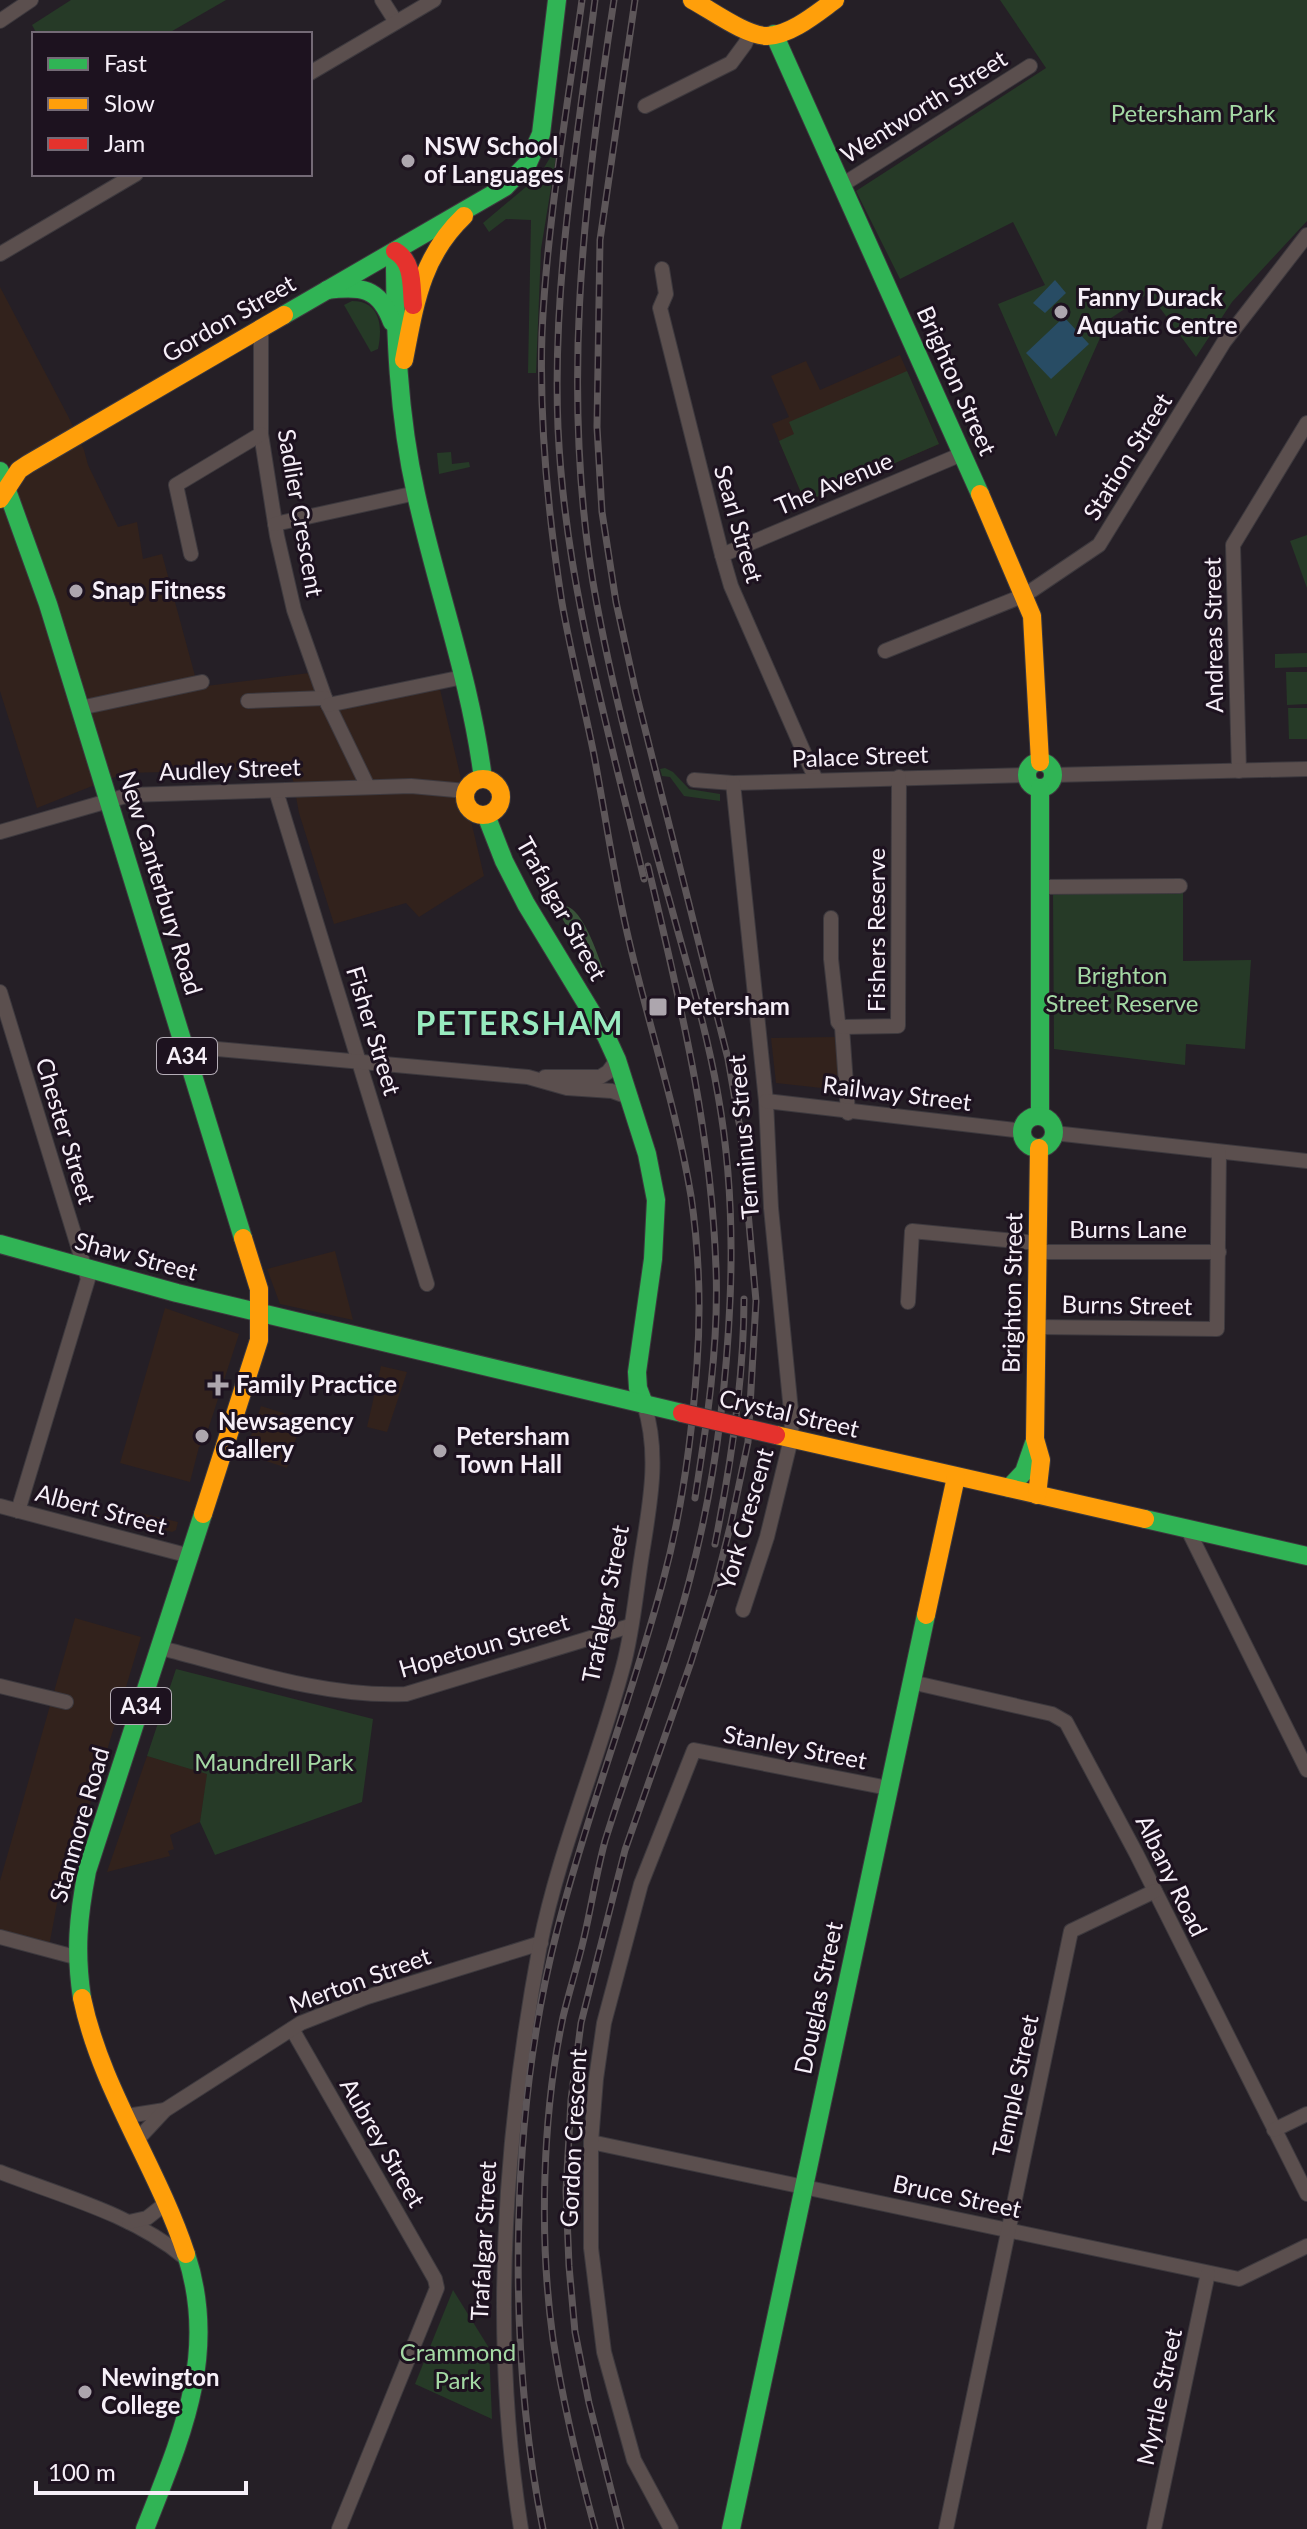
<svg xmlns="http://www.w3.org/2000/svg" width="1307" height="2529" viewBox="0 0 1307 2529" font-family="Lato,sans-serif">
<rect width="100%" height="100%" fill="#251f26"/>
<g fill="#32221c">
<path d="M0,287L68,416L84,450L88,465L118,527L137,522L143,559L162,554L198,687L309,673L326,712L439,685L484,876L419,917L406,903L334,924L299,813L291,769L125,773L37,808L0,691Z"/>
<path d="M900,355L939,444L805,502L772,424L789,417L771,376L806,361L820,390Z"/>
<path d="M835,1037L840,1090L776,1083L771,1038Z"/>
<path d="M335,1251L353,1320L280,1304L267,1269Z"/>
<path d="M165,1308L239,1334L204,1442L199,1447L190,1482L120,1463Z"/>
<path d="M381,1366L407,1372L387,1432L367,1427Z"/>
<path d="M261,1406L302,1419L287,1468L245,1454Z"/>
<path d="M107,1505L178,1522L176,1530L172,1532L105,1513Z"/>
<path d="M75,1618L141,1637L99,1777L58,1898L48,1952L0,1941V1881Z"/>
<path d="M147,1756L208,1773L200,1822L170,1835L174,1849L168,1851L170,1856L107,1872Z"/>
</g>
<g fill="#263a27">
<path d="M71,0H226L167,34H37L32,25Z"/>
<path d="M1000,0H1307V221L1232,302L1196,357L1149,293L1108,320L1056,437L998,304L1045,285L1013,222L900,279L856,191L1046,68Z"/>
<path d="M551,156L556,157L541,249L536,373H528L531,220L506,219L489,232L483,223L539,176Z"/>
<path d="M352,301C380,301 383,326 378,349L371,352L344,305Z"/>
<path d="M907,371L939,444L805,502L779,441L794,434L789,422Z"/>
<path d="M451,452L452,464L469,462L470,467L439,474L437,453Z"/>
<path d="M1307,535V588L1290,541Z"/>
<path d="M1307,653V667L1275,668V654Z"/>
<path d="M1286,672H1307V704L1287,705Z"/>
<path d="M1288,708H1307V739H1289Z"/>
<path d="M665,768L673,772L689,789L720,794V801L684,796L670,777L662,776L660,769Z"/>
<path d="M1183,891V961L1251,960L1245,1049L1186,1044L1185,1065L1054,1049L1053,892Z"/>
<path d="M176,1669L373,1719L362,1802L215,1855L200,1822L207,1774L147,1756Z"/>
<path d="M453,2290L489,2348L492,2419L415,2384Z"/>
</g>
<path fill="#395339" d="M566,906C583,910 597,953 603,969L602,974L597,978L559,913V908Z"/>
<g fill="#284c64">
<path d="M1055,280L1066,293L1045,313L1033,303Z"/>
<path d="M1064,317L1089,344L1051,379L1026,353Z"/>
</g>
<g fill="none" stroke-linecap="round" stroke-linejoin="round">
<g stroke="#3d393e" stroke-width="16">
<g id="street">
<path d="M382,0L396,22"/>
<path d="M0,21L31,0"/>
<path d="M310,73L434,0"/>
<path d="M645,106L731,63L745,44L751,31"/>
<path d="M842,185L1030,66"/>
<path d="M0,254L136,174"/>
<path d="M662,269L666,294L660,308L722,555L731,586L816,780"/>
<path d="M261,328V434L277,536L294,610L325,698L368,787"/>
<path d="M275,524L416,493"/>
<path d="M191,554L176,485L261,434"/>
<path d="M722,555L962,454"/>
<path d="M885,651L1025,595L1099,545L1224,342L1307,235"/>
<path d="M248,701L325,698"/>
<path d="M328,705L463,677"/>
<path d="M80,708L202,682"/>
<path d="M1239,771L1233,545L1307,423"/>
<path d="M1053,775L1307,769"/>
<path d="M694,780L733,783L1027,775"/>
<path d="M733,783L766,1101L771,1208L792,1421L791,1439L767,1537L743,1610"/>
<path d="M276,791L427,1284"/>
<path d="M0,832L129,795L411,786L466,791"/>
<path d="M1038,887L1180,886"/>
<path d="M831,918V959L838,1022L842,1027L848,1113"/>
<path d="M0,992L88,1279L18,1511"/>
<path d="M842,1027L898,1026L899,777"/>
<path d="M184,1046L528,1077L567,1088L612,1091L631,1098"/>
<path d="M545,1077H600L608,1072L617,1060"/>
<path d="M766,1101L1023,1131"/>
<path d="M1054,1133L1307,1161"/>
<path d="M1037,1252H1219"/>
<path d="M908,1302L912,1231L1037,1243"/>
<path d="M1037,1327L1217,1329L1219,1153"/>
<path d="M0,1506L190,1556"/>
<path d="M1187,1528L1307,1770"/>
<path d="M161,1648C240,1668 323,1698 406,1694L630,1626"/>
<path d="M911,1682L1052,1714L1066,1722L1136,1853L1307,2194"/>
<path d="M0,1686L66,1702"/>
<path d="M0,1937L75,1957"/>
<path d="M292,2029L435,2279L437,2288L339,2529"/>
<path d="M127,2116L165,2110"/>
<path d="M1274,2130L1307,2114"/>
<path d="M138,2139L165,2110L301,2023L367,1997L541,1943"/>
<path d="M591,2142L1239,2279L1307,2246"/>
<path d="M0,2172C62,2196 132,2214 184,2257"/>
<path d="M129,2222L147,2218L166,2203"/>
<path d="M521,2529C490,2336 504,2137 540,1945C559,1850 598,1761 623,1667C633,1631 636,1591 642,1554C650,1503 660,1454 644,1404"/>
<path d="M671,2529L634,2460L604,2352L591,2248V2142L596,2079L604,2023L641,1884L694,1750L888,1788"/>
<path d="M946,2529L1071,1931L1155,1891"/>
<path d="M1154,2529L1208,2273"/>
</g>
</g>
<g stroke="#3d393e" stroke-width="20">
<g id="fast">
<path d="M774,34L980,494"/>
<path d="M395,251C395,333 398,414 416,494C437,590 471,681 483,779"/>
<path d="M327,290C361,286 379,287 392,322"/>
<path d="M284,315L505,187L528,163L541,134L557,0"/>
<path d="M0,471L48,604L243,1238"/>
<circle cx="1040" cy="775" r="13"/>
<path d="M1040,788V1116"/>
<path d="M486,815L504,861L526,904L606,1036L617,1060L647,1154L656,1200L653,1259L637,1372L638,1388L644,1404"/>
<circle cx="1038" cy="1132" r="16"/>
<path d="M0,1244L177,1293L682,1413"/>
<path d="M1009,1488L1024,1472L1034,1443"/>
<path d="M1145,1519L1307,1556"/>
<path d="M82,1998C75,1952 78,1917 87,1871L203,1514"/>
<path d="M145,2529C181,2437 219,2354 186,2254"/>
<path d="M731,2529L926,1615"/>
</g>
</g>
<g stroke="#3d393e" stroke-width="20">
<g id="slow">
<path d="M692,0C711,10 746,36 767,36C791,35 817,13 835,0"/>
<path d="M404,360C415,304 421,257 464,216"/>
<path d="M980,494L1032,616L1040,762"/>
<path d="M0,499L19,470L28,464L284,315"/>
<circle cx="483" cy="797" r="18"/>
<path d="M776,1435L1145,1519"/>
<path d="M1037,1495L1041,1460L1035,1439L1039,1148"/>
<path d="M203,1514L259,1340V1289L243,1238"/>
<path d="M926,1615L956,1477"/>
<path d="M82,1998C101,2089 157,2166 186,2254"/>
</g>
</g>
<g stroke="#3d393e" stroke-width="20">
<path id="jam" d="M395,251C414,262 411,286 413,305"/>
</g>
<use href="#street" stroke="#5b4f4e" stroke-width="14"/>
<use href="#fast" stroke="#30b455" stroke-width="18"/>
<use href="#slow" stroke="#ff9f0a" stroke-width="18"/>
<use href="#jam" stroke="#e5322d" stroke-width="18"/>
<g stroke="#5d5659" stroke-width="7">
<g id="rail">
<path d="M595,0C577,141 552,285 558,428C565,583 608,728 644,879"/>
<path d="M648,866C680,1002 711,1127 716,1268C719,1344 707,1423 695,1498"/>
<path d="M715,1544C731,1464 744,1381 744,1299"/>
<path d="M543,2529C506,2343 510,2110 558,1927C588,1810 632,1697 663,1581C682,1511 692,1436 697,1364C701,1309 699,1251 691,1196C677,1112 650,1029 630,945C615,883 606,819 594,755C584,705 571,654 562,603C548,514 539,424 542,333C547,222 567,110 582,0"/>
<path d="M595,2529C578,2466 563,2403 553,2339C539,2240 542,2116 563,2017C569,1992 577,1967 583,1942C591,1909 596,1874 605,1841C632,1754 666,1670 689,1582C713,1492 726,1395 730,1301C733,1232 730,1162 718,1095C707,1031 688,969 671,906C643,807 616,706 597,605C559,404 583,200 614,0"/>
<path d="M621,2529L589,2403L575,2332L569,2266L566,2191L571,2100L581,2023L625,1850L691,1662L714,1590L731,1523L748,1442L756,1301L741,1134L728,1059L636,693L616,602L602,512L597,427L600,240L635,0"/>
</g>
</g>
<use href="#rail" stroke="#1d121f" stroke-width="4" stroke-dasharray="12" stroke-linecap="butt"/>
<g stroke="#3d393e" stroke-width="20" stroke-linecap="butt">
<path id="jam-bridge" d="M682,1413L776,1435"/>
</g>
<use href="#jam-bridge" stroke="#e5322d" stroke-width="18"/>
</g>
<g fill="#ada6ae" stroke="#1d121f" stroke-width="3">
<circle cx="408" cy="161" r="8"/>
<circle cx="1061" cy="312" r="8"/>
<circle cx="76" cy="591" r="8"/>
<rect x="648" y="997" width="20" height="20" rx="4"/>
<path d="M214 1373h8v8h8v8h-8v8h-8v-8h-8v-8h8z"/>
<circle cx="202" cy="1436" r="8"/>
<circle cx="440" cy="1451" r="8"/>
<circle cx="85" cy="2392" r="8"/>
</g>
<g text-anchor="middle" stroke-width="6" stroke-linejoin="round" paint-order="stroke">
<g fill="#1d121f" stroke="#b5adb7" stroke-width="2">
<rect x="157" y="1038" width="60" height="36" rx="6"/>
<rect x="111" y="1688" width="60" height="36" rx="6"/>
</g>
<g font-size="22" font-weight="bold" fill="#f6eff8">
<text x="187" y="1064">A34</text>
<text x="141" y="1714">A34</text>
</g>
<g font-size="24" fill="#f6eff8" stroke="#1d121f">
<text transform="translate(924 107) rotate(-32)" y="8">Wentworth Street</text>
<text transform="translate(229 319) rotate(-30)" y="8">Gordon Street</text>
<text transform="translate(956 381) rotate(66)" y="8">Brighton Street</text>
<text transform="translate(1128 457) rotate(-58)" y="8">Station Street</text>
<text transform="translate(834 484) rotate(-23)" y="8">The Avenue</text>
<text transform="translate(300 513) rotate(80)" y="8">Sadlier Crescent</text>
<text transform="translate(738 524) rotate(74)" y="8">Searl Street</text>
<text transform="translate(1214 635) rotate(-91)" y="8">Andreas Street</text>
<text transform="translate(860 757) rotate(-2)" y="8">Palace Street</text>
<text transform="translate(230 770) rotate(-2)" y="8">Audley Street</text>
<text transform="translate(160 883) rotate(73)" y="8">New Canterbury Road</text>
<text transform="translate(561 909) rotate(61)" y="8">Trafalgar Street</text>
<text transform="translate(877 930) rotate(-90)" y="8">Fishers Reserve</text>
<text transform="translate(373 1031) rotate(73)" y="8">Fisher Street</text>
<text transform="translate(897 1094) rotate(7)" y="8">Railway Street</text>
<text transform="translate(65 1131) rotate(73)" y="8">Chester Street</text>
<text transform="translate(744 1137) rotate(-95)" y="8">Terminus Street</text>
<text x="1128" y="1238">Burns Lane</text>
<text transform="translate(136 1257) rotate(15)" y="8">Shaw Street</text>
<text transform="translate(1013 1293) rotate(-89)" y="8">Brighton Street</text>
<text transform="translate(1127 1306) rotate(1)" y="8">Burns Street</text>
<text transform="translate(789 1414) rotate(13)" y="8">Crystal Street</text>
<text transform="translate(101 1510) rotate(15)" y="8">Albert Street</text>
<text transform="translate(746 1519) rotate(-74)" y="8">York Crescent</text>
<text transform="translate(606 1604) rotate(-79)" y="8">Trafalgar Street</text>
<text transform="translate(484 1646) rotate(-16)" y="8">Hopetoun Street</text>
<text transform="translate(795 1748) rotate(11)" y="8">Stanley Street</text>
<text transform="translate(80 1825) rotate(-74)" y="8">Stanmore Road</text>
<text transform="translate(1171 1876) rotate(64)" y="8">Albany Road</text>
<text transform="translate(360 1981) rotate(-20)" y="8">Merton Street</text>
<text transform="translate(819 1998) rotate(-78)" y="8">Douglas Street</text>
<text transform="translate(1016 2086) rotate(-78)" y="8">Temple Street</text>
<text transform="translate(574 2138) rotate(-87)" y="8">Gordon Crescent</text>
<text transform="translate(382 2143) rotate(60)" y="8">Aubrey Street</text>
<text transform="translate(957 2197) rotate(12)" y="8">Bruce Street</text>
<text transform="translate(484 2241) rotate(-87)" y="8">Trafalgar Street</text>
<text transform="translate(1160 2397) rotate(-78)" y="8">Myrtle Street</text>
</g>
<g font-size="24" fill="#a4d9a4" stroke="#1d121f">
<text x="1193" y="122">Petersham Park</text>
<text x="1122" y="984">Brighton<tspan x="1122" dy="28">Street Reserve</tspan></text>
<text x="274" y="1771">Maundrell Park</text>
<text x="458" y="2361">Crammond<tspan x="458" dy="28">Park</tspan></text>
</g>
<g font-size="24" font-weight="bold" fill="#f6eff8" stroke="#1d121f" text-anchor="start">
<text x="424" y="155">NSW School<tspan x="424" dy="28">of Languages</tspan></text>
<text x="1077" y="306">Fanny Durack<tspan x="1077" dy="28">Aquatic Centre</tspan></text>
<text x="92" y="599">Snap Fitness</text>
<text x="676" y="1015">Petersham</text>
<text x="236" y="1393">Family Practice</text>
<text x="218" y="1430">Newsagency<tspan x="218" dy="28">Gallery</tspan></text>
<text x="456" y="1445">Petersham<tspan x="456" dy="28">Town Hall</tspan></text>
<text x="101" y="2386">Newington<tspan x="101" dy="28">College</tspan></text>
</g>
<g font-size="32" font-weight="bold" letter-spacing="2" fill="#98eabf" stroke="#1d121f">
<text x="520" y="1035">PETERSHAM</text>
</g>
</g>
<rect x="32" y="32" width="280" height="144" fill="#1d121f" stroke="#746a76" stroke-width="2"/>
<rect x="48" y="58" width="40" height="12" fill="#30b455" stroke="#746a76" stroke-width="2"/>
<text x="104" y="72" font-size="24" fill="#f6eff8">Fast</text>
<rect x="48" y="98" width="40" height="12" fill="#ff9f0a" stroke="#746a76" stroke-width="2"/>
<text x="104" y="112" font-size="24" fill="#f6eff8">Slow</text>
<rect x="48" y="138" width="40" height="12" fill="#e5322d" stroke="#746a76" stroke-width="2"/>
<text x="104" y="152" font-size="24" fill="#f6eff8">Jam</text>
<path d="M36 2481v12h210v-12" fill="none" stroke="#f6eff8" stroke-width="4"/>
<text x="48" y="2481" font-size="24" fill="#f6eff8" stroke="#1d121f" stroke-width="6" paint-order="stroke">100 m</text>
</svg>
